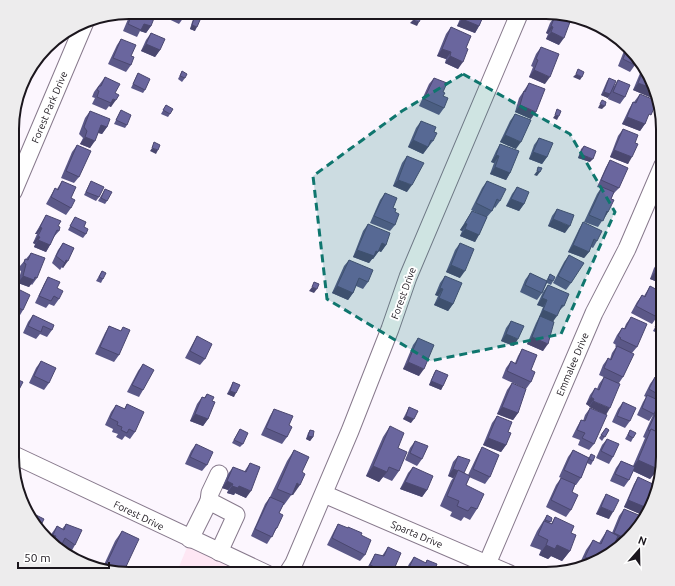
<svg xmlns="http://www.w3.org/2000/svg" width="675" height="586" viewBox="0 0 675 586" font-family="Ubuntu,sans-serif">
<rect width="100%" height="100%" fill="#fcf6fe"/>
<path fill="#fee7f4" d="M188,545L253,574H176Z"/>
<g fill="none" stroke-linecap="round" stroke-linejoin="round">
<g stroke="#87798c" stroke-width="19">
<g id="minor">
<path d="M13,192L85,22"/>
<path d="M12,454L267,574"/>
<path d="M324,494L510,574"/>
<path d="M209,501L210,493L219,474"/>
<path d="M190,539L209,501L236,515L219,552"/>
<path d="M487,564L594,313L627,249L663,165"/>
<path d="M287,574L294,563L350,431L390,329L408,277L520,12"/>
</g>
</g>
<use href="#minor" stroke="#fff" stroke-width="17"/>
</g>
<g fill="#5b5888">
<path d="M131,12H154L151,26L146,33L140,31L137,37L123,31Z"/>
<path d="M157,12H186L184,17L179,24L156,13Z"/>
<path d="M376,12H382L380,16L375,14Z"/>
<path d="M463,12H485L479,26L475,33L457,26Z"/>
<path d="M555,16L559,45L546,39L548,34L546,33L550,23Z"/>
<path d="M194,18L195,31L190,29L192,22Z"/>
<path d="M451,27L466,48L458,69L445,63L446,59L437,56L446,34Z"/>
<path d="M151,33L160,50L155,57L141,51L146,40Z"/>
<path d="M121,39L131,56V65L126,72L108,64L117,45Z"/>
<path d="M628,46H629L635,65L630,72L618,66L624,51Z"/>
<path d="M541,47L545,84L529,77L533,67L531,66L536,54Z"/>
<path d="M643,66L651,77L655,93L652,98L633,90Z"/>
<path d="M182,71L185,78L182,82L178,79Z"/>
<path d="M138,73L145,90L143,93L131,88L136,77Z"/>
<path d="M105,77L115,93L111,107L109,106L106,110L92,104L95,98L92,97L94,92Z"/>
<path d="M434,78L443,92L444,108L439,115L419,106L429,84Z"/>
<path d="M609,78L614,86L618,80L625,97L620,104L608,99L609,96L608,98L601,95L607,81Z"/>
<path d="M529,83L531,119L515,112L519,98Z"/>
<path d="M640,94L646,122L640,131L622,124L629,109L633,102H634Z"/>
<path d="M166,105L170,114L168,117L161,114Z"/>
<path d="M121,110L127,125L125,128L114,124Z"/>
<path d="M90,111L107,127L102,134L98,133L90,148L80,144L83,138L79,134L85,118Z"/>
<path d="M515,114L516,149L500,142L510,121Z"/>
<path d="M421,121L434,132L433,141L423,154L408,147L416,128Z"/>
<path d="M623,129L635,143L628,164L610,157L618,136Z"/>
<path d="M539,138L547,157L542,164L529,159L534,145Z"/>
<path d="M500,144L510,173L506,180L490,174L494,163L491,162L496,151Z"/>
<path d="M77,145L79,177L74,183L61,178L72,152Z"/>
<path d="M584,146L590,162L578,158L581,149Z"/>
<path d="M407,156V192L393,186L402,163Z"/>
<path d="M610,160L619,188L613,194L611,199L608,212L598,227L584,222L597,194L601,188L597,187L606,167Z"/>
<path d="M62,181L71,198V208L66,215L46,204L51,195L55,188L57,189Z"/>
<path d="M91,181L99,197L96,201L84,195Z"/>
<path d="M487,181L500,201L495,208L494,207L492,211L487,217L475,242L460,236L462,231L460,230L472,211L486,217L471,210L482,188Z"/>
<path d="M517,187L524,204L519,211L506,206L512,194Z"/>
<path d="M105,189L107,201L105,204L98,201Z"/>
<path d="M385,193L395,212V225L390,231L370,223L380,200Z"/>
<path d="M557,209L565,233L548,226L552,216Z"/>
<path d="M46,215L58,226L59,231L53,238L50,245L46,252L34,247L35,244L33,243L37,234H35Z"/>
<path d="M75,217L84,227L86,234L83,238L68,230Z"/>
<path d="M583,222L597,241L593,248L591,247L589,252L584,258L568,252L579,229Z"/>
<path d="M368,224L386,245L381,252L379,251L373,259H372L369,263L353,257L363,231Z"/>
<path d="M63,243L74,248L63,268L62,267L60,270L52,263L58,250Z"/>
<path d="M460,243V278L446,272L455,250Z"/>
<path d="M31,253L37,278L32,285L31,284L29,287L18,283L21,271L19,270L20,266Z"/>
<path d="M569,255L571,283L566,290L553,283L564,262Z"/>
<path d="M663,256V284L650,279L654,268L659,261H660Z"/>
<path d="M349,260L368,282L363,289L356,286L353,293L348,300L332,293L344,266Z"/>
<path d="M102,271L103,279L101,283L96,281Z"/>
<path d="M530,273L546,281L550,274L553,281L551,285L547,283L542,293L537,300L520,292L525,280Z"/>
<path d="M445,276L453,304L448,311L434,305L438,296L435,295L440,283Z"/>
<path d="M48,277L57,288L59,299L54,306L49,304L46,308L35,303L44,284Z"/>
<path d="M548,285L564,306L558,312L553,321L543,351L527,344L536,323L539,317L543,307L537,305L543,292Z"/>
<path d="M650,286L657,317L652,324L631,313L637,302L642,295L644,296Z"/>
<path d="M16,288L23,310L19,317L13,314V292Z"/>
<path d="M33,315L52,330L47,337L40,334L36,339L23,333L28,322Z"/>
<path d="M631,317L637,347L632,353L623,377L619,383L589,407V406L586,404L590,395L595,388L597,389L599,384L604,377L613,381L599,375L603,365L608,358L610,359L612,353L616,347L615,346L616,345L613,343L617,335L622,328L624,329L626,324Z"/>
<path d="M660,318L663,320V336L653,331Z"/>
<path d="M511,321L514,346L501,341L506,328Z"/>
<path d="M109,326L121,331L123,327L119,355L114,362L95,354L105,333Z"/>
<path d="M197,336L205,359L200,365L185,358L193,343Z"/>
<path d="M418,338L419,376L403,369L413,345Z"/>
<path d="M522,349L531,370V382L526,389L502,378L506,368L511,361L515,363L518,356Z"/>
<path d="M41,361L49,383L44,390L29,383L36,368Z"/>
<path d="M143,364V390L139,397L127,392L138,371Z"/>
<path d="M436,370L443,386L441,390L429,385L434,373Z"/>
<path d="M655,377L661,396L658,400L654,412L659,406L663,408V457L661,470L660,471L657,470L650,479L633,471L629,480L624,487L610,481L616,468L621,461L633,466L645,438L643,437L653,415L649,421L637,415L643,402L646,397L644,396L650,384Z"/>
<path d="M233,382L234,397L227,394Z"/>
<path d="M512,383L518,413L513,420L497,414L507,390Z"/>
<path d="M207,394L212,401L208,419L203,426L190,421L197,404L202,397L204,398Z"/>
<path d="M623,402L630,421L625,428L612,422L618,409Z"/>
<path d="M127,404L135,432L130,439L125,436L122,440L116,437L118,434L112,432L113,429L105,425L111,412L116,405L124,409Z"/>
<path d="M409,407L411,423L403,419Z"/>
<path d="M590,408L594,444L589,450L578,445L580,440L572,437L577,427L581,420L583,421L585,415Z"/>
<path d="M274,409L289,425L287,437L282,444L261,435L270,416Z"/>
<path d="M497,416L508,432L506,445L501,452L483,445L492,423Z"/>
<path d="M390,426L398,448L399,471L392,481L383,477L379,482L366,476L383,437Z"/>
<path d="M606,428L609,430L602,441L599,438Z"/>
<path d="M240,429L243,444L240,447L232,443Z"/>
<path d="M310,430L313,437L310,441L306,439L308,433Z"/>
<path d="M630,430L633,438L631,442L625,439Z"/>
<path d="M607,439L613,457L609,464L596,458L602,445Z"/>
<path d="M415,441L422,459L417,466L405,460L410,448Z"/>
<path d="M196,444L207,465L202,471L185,464L191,451Z"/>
<path d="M482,447L490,477L485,484L469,477L466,485L477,509L470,520L464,517L461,521L450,516L452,512L440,506L451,481L453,478L448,476L453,462L458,456L464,473L468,475L478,454Z"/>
<path d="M294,450L302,472L293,495L292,494L284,505H283L279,513L277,528L267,544L251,536L265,504L270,497L287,461Z"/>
<path d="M573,450L589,458L591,454L593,461L591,465L587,463L581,478L576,485H575L572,492L571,510L566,517L546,507L556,485L561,478L559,477L568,457Z"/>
<path d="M250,463L246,498L235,493L234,495L227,493L228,490L222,488L228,474L233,467L244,472Z"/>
<path d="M413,467L427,490L422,497L400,489L408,473Z"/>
<path d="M638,477L648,504L646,503L640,514L624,507L634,484Z"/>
<path d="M606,494L609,519L596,514L602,501Z"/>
<path d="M624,509L621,545L615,543L612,549L614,550L591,565L579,568L578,567L586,550L593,540L599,543L607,530L612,533L619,516Z"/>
<path d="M547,515L550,523L551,524L555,517L571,533L570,551L562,561L551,556L548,559L539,555L541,550L530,546L537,531Z"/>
<path d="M66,524L75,545L71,552L61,546L59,549L48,541L52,533L57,526L62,529Z"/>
<path d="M338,524L365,555L360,561L327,545L334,531Z"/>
<path d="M122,531L123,573L102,569L115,541Z"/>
<path d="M388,547L392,574H370L365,572L371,561L375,554L382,556Z"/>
<path d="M414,557L425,563L427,560L433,574H404L409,564Z"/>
</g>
<g fill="#4a476f">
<path d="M560,14L575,18L572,21L558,15Z"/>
<path d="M462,19L479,26L475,33L457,26Z"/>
<path d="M413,20L419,22L417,26L410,23Z"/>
<path d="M144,24L151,26L146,33L140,31Z"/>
<path d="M192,25L197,27L195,31L190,29Z"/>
<path d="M551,26L553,27L548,34L546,33Z"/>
<path d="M551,32L564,38L559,45L546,39Z"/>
<path d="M146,44L160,50L155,57L141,51Z"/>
<path d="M442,49L451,52L446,59L437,56Z"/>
<path d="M450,56L463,62L458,69L445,63Z"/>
<path d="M534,70L550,77L545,84L529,77Z"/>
<path d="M576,74L582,77L580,80L573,77Z"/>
<path d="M638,83L654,89L655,93L652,98L633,90Z"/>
<path d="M604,92L610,94L608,98L601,95Z"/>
<path d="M113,99L116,100L111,107L109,106Z"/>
<path d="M600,104L605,106L602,109L598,108Z"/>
<path d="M520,105L536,112L531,119L515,112Z"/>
<path d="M555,115L559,116L557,120L553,118Z"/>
<path d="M627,117L645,124L640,131L622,124Z"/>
<path d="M101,125L107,127L102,134L96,132Z"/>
<path d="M505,135L521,142L516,149L500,142Z"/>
<path d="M85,137L95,141L90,148L80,144Z"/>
<path d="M413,140L428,147L423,154L408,147Z"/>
<path d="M152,148L158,150L156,154L150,151Z"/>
<path d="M614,150L632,157L628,164L610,157Z"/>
<path d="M533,152L547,157L542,164L529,159Z"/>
<path d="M580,154L593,159L590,162L578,158Z"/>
<path d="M496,155L499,156L494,163L491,162Z"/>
<path d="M495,167L510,173L506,180L490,174Z"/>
<path d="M537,171L540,172L537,176L534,175Z"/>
<path d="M398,180L412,185L407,192L393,186Z"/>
<path d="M511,199L524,204L519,211L506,206Z"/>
<path d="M607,211L608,212L604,219Z"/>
<path d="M553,219L570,226L565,233L548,226Z"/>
<path d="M465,223L467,224L462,231L460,230Z"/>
<path d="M40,227L42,228L37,234H35Z"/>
<path d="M465,229L479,235L475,242L460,236Z"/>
<path d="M38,236L40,237L35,244L33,243Z"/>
<path d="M38,240L50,245L46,252L34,247Z"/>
<path d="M382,243L386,245L381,252L377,250Z"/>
<path d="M573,245L589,252L584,258L568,252Z"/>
<path d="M357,250L376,251L378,252L373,259H372L369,263L353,257Z"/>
<path d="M66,260L68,261L63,268L62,267Z"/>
<path d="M451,265L465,271L460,278L446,272Z"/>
<path d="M655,272L663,275V284L650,279Z"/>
<path d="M23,276L34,280L29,287L18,283Z"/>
<path d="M337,286L353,293L348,300L332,293Z"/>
<path d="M312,287L317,289L314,293L309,291Z"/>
<path d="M440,288L443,289L438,296L435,295Z"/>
<path d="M439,298L453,304L448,311L434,305Z"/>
<path d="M542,298L547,300L543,307L537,305Z"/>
<path d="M543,310L557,316L552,323L539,317Z"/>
<path d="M506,334L518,339L514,346L501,341Z"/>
<path d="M532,337L548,344L543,351L527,344Z"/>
<path d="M408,362L424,369L419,376L403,369Z"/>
<path d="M431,381L443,386L441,390L429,385Z"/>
<path d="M230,391L236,393L234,397L227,394Z"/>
<path d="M591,397L594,399L589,406L586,404Z"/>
<path d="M593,401L610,408L606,415L589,407Z"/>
<path d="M502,407L518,413L513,420L497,414Z"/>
<path d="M195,414L208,419L203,426L190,421Z"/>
<path d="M406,416L414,419L411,423L403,419Z"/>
<path d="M308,436L313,437L310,441L306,439Z"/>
<path d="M488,438L506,445L501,452L483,445Z"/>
<path d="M638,460L658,469L650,479L631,470Z"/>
<path d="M373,466L387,472L379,482L366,476Z"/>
<path d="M453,469L458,471L453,478L448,476Z"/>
<path d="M227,481L233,484L228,490L222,488Z"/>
<path d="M405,482L427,490L422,497L400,489Z"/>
<path d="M297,483L300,485L293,495L290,494Z"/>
<path d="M232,486H239L251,491L246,498L235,493L234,495L227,493Z"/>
<path d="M649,495L653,497L648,504L645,502Z"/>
<path d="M628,500L645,507L640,514L624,507Z"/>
<path d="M601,507L613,512L609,519L596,514Z"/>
<path d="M614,533L629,540L621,545L609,540Z"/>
<path d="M546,545H557L570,551L562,561L551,556L548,559L539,555Z"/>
</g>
<g fill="#6a669e" stroke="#4a476f">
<path d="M133,12H154L156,13L151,26L144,24L141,30L128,24Z"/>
<path d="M174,12H186L184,17Z"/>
<path d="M465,12H485L479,26L462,19Z"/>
<path d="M415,13L422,16L419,22L413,20Z"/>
<path d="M555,16L570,22L564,38L551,32L553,27L551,26Z"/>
<path d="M194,18L200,20L197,27L192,25Z"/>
<path d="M451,27L471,36L466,48L468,49L463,62L450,56L451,52L442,49Z"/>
<path d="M151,33L165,39L160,50L146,44Z"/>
<path d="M121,39L136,45L131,56L134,57L131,65L113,58Z"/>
<path d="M628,46L638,58L635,65L623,59Z"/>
<path d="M541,47L559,54L550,77L534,70L538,60L536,59Z"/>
<path d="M644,68L651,77L654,89L638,83Z"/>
<path d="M578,69L584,72L582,77L576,74Z"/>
<path d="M182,71L187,74L185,78L180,76Z"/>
<path d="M138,73L150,79L145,90L133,84Z"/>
<path d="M105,77L120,84L115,93L119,95L116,100L113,99L111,103L97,97L99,91L97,90L99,86H101Z"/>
<path d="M434,78L447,83L443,92L445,93L443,96L448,98L444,108L424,99Z"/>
<path d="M609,78L616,81L610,94L604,92Z"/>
<path d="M618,80L630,85L625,97L613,92Z"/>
<path d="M529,83L545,89L536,112L520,105L524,91L525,92Z"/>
<path d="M640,94L657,101L651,115L649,114L645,124L627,117L633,102L636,103Z"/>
<path d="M602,100L606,102L605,106L600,104Z"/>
<path d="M166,105L173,109L170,114L163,110Z"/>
<path d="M557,109L561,111L559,116L555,115Z"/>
<path d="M121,110L131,115L127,125L116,120Z"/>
<path d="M90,111L110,119L107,127L101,125L95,141L85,137L87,131L84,127Z"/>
<path d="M515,114L531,120L521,142L505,135Z"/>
<path d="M421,121L436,127L434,132L437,133L433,141L431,140L428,147L413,140Z"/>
<path d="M623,129L638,135L635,143L638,144L632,157L614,150Z"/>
<path d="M539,138L553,143L547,157L533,152Z"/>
<path d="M154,142L160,145L158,150L152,148Z"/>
<path d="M500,144L519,151L510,173L495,167L499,156L496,155Z"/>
<path d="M77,145L91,151L79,177L66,171Z"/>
<path d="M584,146L596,151L593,159L580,154Z"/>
<path d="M407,156L424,163L412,185L398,180Z"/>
<path d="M610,160L628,168L619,188L601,180Z"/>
<path d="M538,167L542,168L540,172L537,171Z"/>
<path d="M62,181L76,187L71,198L75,200L71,208L51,197L55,188L58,190Z"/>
<path d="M91,181L104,187L99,197L86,192Z"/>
<path d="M487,181L506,189L500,201L497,199L492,211L476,203Z"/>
<path d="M517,187L529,192L524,204L511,199Z"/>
<path d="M602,187L614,192L611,199L614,200L608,212L607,211L603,221L589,215Z"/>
<path d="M105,189L112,192L107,201L101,198Z"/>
<path d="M385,193L397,198L393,208L396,209L395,212L399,214L395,225L374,216Z"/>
<path d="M557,209L574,215L570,226L553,219Z"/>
<path d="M472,211L487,217L479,235L465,229L467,224L465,223Z"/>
<path d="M46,215L61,221L58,226L60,227L59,231L57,230L50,245L38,240L40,237L38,236L42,228L40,227Z"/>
<path d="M75,217L86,222L84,227L88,229L86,234L70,226Z"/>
<path d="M583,222L602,231L597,241L594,239L589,252L573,245Z"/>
<path d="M368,224L390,233L386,245L382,243L378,252L376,251L374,256L357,250Z"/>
<path d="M63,243L74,248L68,261L66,260L65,263L56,256Z"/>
<path d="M460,243L474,249L465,271L451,265Z"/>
<path d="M31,253L45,258L37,278L35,277L34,280L23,276L26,264L24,263L25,259L28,260Z"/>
<path d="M569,255L584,263L571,283L558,276Z"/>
<path d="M349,260L373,270L368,282L359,278L353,293L337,286Z"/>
<path d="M659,261L662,262L663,261V275L655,272Z"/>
<path d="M102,271L106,273L103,279L99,277Z"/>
<path d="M530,273L547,281L542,293L525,285Z"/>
<path d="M550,274L555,277L553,281L548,279Z"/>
<path d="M445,276L462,283L453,304L439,298L443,289L440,288Z"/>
<path d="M48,277L60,282L57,288L63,291L59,299L54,296L51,301L39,296Z"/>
<path d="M314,282L319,284L317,289L312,287Z"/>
<path d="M548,285L569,294L564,306L562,305L557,316L543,310L547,300L542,298Z"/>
<path d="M650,286L663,293V306L657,317L636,306L642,295L645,297Z"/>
<path d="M16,288L30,295L23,310L13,305V294Z"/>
<path d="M33,315L54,325L52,330L43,326L41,332L28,326Z"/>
<path d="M540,316L554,322L548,344L532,337Z"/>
<path d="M631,317L647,324L637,347L620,339L621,338L618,336L622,328L625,329Z"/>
<path d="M660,318L663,320V331L655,327Z"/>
<path d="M511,321L524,326L518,339L506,334Z"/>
<path d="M109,326L121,331L123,327L130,330L119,355L100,347Z"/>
<path d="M197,336L212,344L205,359L190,351Z"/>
<path d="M418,338L434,345L424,369L408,362Z"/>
<path d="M617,346L634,354L623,377L604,368L608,358L611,360Z"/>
<path d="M522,349L537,355L531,370L535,372L531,382L507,371L511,361L516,364Z"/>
<path d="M41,361L56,368L49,383L34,376Z"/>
<path d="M143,364L154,370L143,390L132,385Z"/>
<path d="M436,370L448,375L443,386L431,381Z"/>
<path d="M12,377L23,382L13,401H12Z"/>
<path d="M604,377L620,384L610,408L593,401L594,399L591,397L595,388L599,390Z"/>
<path d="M655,377L663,381V393L661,396L649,389Z"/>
<path d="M233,382L240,385L236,393L230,391Z"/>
<path d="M512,383L526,389L518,413L502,407Z"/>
<path d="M207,394L214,397L212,401L215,402L208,419L195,414L202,397L205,398Z"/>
<path d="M647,395L660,401L654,414L642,408Z"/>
<path d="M623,402L636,408L630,421L617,416Z"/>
<path d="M127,404L144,412L135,432L129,429L127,433L121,430L122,427L117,425L118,422L110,418L116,405L125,409Z"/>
<path d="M659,406L663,408V437H662L663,435L651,429L650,431L648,430Z"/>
<path d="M409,407L418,411L414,419L406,416Z"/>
<path d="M590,408L607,415L594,444L582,438L585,433L577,430L581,420L585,421Z"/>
<path d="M274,409L293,416L289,425L292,427L287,437L266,428Z"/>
<path d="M497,416L512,422L508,432L511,433L506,445L488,438Z"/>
<path d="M390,426L404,433L398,448L407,452L399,471L389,467L387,472L373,466Z"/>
<path d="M606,428L609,430L605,437L601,435Z"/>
<path d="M240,429L248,433L243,444L234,440Z"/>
<path d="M651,429L663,435L660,442L663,443V459L662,458L658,469L638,460Z"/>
<path d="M310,430L314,431L313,437L308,436Z"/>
<path d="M630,430L636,433L633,438L628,435Z"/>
<path d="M607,439L619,444L613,457L601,451Z"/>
<path d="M415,441L428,446L422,459L410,453Z"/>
<path d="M196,444L213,452L207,465L190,457Z"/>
<path d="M482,447L499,455L490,477L473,469Z"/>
<path d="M294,450L309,457L302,472L305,474L300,485L297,483L292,495L277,489Z"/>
<path d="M573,450L589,458L581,478L564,470Z"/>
<path d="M591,454L595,456L593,461L589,459Z"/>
<path d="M458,456L470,460L464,473L453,469Z"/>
<path d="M621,461L635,467L629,480L615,474Z"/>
<path d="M250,463L260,467L251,491L239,486L238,488L232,486L233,484L227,481L233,467L246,472Z"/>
<path d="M413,467L433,476L427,490L405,482Z"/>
<path d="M458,470L470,476L466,485L484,494L477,509L471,507L468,511L457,506L459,501L447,496Z"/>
<path d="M638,477L657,486L653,497L649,495L645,507L628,500Z"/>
<path d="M561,478L575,484L572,492L578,495L571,510L551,500Z"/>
<path d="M606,494L619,500L613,512L601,507Z"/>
<path d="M270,497L284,503L279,513L283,515L277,528H276L272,537L255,529Z"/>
<path d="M24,505L31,509L30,512L44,519L39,529Z"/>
<path d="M624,509L641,516L640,518L642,520L637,528L636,527L635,531L629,540L614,533Z"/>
<path d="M547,515L552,518L551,522L545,520Z"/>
<path d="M555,517L574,526L571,533L576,535L570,551L557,545L555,549L546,545L548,540L538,535L544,521L552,524Z"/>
<path d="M66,524L82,530L75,545L65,538L62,544L54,541L56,536L53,535L57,526L64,530Z"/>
<path d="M338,524L348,528V527L362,533L361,535L371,540L365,555L332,538Z"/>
<path d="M607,530L618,536L612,549L614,550L596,562L585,557L593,540L601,544Z"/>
<path d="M122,531L139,539L123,573L104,569Z"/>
<path d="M388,547L401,553L392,574H390L370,565L375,554L384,556Z"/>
<path d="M414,557L426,563L427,560L437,564L433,574H406Z"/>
</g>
<path fill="#0f766e" fill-opacity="0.2" stroke="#0f766e" stroke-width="3" stroke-dasharray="8 5" stroke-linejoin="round" d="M463,74L570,134L615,212L561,334L430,361L327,299L313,176L402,111Z"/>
<g text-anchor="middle" stroke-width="4" stroke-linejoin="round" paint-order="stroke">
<g font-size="10" fill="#1b161d" stroke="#fff">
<text transform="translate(49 107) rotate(-67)" y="4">Forest Park Drive</text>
<text transform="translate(403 293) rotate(-70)" y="4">Forest Drive</text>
<text transform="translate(572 364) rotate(-67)" y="4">Emmalee Drive</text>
<text transform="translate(139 515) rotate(26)" y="4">Forest Drive</text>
<text transform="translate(417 534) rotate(23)" y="4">Sparta Drive</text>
</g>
</g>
<path d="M0 0H675V586H0ZM129 19H546A110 110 0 0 1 656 129V457A110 110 0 0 1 546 567H129A110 110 0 0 1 19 457V129A110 110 0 0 1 129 19Z" fill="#edeced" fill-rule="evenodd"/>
<path fill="none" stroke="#1b161d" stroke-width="2" d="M129 19H546A110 110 0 0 1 656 129V457A110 110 0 0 1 546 567H129A110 110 0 0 1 19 457V129A110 110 0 0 1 129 19Z"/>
<g transform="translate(639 550) rotate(20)" stroke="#ffffff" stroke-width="3" paint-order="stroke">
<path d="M0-3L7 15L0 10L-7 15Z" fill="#1b161d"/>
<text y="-6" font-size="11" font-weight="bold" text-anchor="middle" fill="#1b161d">N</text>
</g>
<path d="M18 562v6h91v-6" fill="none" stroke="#1b161d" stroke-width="2"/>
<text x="24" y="562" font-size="12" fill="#1b161d" stroke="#ffffff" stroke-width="3" paint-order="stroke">50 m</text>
</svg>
